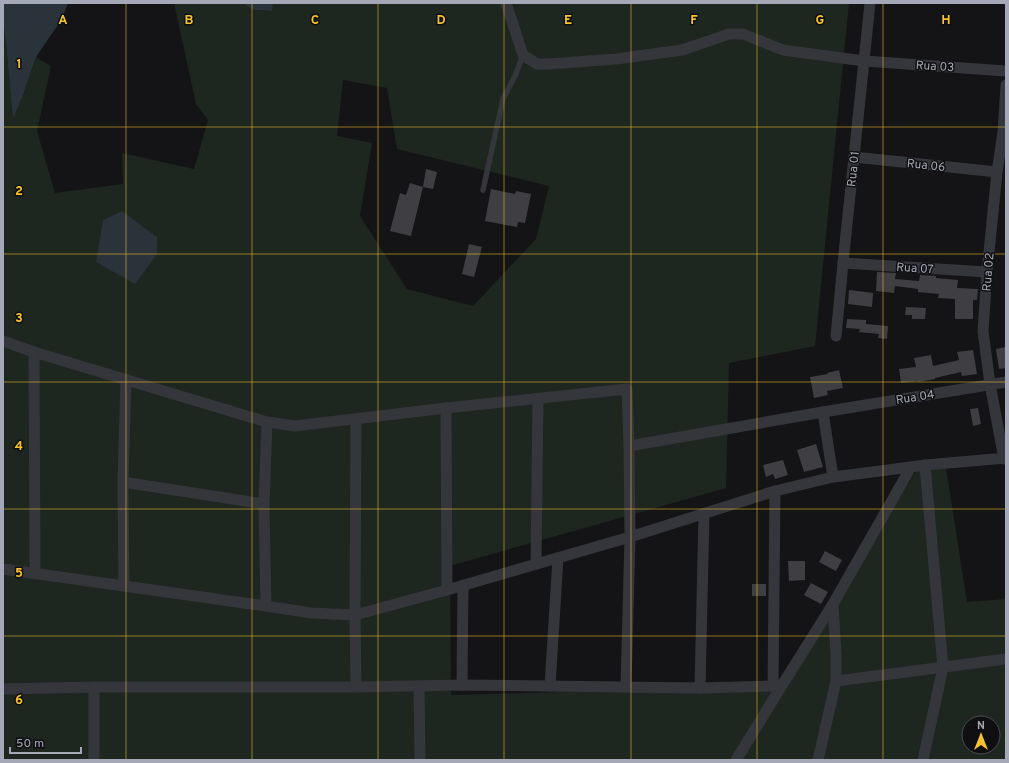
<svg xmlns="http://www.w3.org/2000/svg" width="1009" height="763" viewBox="0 0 1009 763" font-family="Overpass,sans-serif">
<rect width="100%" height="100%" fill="#141416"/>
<path fill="#1e2620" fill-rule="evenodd" d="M174,3H242L253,10L271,11L273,3H849L815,346L729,363L726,488L450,566L451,695L777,686L917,470L946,468L967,602L1006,599V760H3V27L5,33L13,118L23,95L36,57L51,66L37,131L55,193L123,184L122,153L194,169L208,120L196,104ZM343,80L387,88L397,149L549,186L536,239L473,306L407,289L360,216L372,143L337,136ZM122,212L157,237L103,220ZM969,723H993V747H969Z"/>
<g fill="#2a323a">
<path d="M3,3H68L62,19L36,57L23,95L13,119L5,33L3,27Z"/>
<path d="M242,3H273L272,11L253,10Z"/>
<path d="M122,211L157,237V254L135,284L96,262L103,220Z"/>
</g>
<g fill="#3e3e43">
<path d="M426,169L437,172L433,189L423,187Z"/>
<path d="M410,183L423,187L411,236L390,231L400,193L406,195Z"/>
<path d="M491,189L515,194L516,191L531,194L525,223L518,222L517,227L485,221Z"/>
<path d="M469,244L482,247L474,277L462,274Z"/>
<path d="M877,272L896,273L895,279L919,281L920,275L936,276V278L958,280L957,288L978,289L977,300H973V319H955V299L938,298L939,294L918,292V289L895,286L894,293L876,291Z"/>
<path d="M849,290L873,293L872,307L848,304Z"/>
<path d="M906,307L926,308L925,319H912V315H905Z"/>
<path d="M847,319L866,320V324L888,326L887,339L878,338L879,334L859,332L860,329L846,328Z"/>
<path d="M1006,347V368L999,369L996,349Z"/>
<path d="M973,350L977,374L962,376L961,372L935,378V379L918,382V381L901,383L899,369L916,367L914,358L931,355L933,366L959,360L957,352Z"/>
<path d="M839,370L843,388L827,391L828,395L814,398L810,377L828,374L827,373Z"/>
<path d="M978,408L981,424L973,426L970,409Z"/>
<path d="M816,444L823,467L804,472L797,450Z"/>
<path d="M783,460L788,475L775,479L773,474L766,477L763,465Z"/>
<path d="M825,551L842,560L836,571L819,562Z"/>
<path d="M788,561H805V580L789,581Z"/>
<path d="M811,583L828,592L821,604L804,595Z"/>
<rect x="752" y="584" width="14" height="12"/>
</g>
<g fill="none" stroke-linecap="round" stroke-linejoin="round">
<path stroke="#35363b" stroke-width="5.5" d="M483,190L503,99L515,76L523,55"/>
<g stroke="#35363b" stroke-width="11">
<path d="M506,3L523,55L537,64H549L616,59L682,50L729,34H743L783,50L864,61L1006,71"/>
<path d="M854,157L997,172"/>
<path d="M843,263L987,272"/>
<path d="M836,336L843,263L870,3"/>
<path d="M3,341L34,352L267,422L295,426L446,408L627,389L629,446L630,537L626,686"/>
<path d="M34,352L35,573"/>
<path d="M446,408L447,590"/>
<path d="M823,412L833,477"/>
<path d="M356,419L355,615L356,687"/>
<path d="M629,446L823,412L1006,382"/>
<path d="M1004,459L990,384L983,331L987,272L997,172L1003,132L1006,85"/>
<path d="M123,482L264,504"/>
<path d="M536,564L538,398"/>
<path d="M3,569L266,606L311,613L355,615L447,590L630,537L775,491L833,477L911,467L925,465L1006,458"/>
<path d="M124,586L123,482L126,379"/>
<path d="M266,606L264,504L267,422"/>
<path d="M836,681L1006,659"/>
<path d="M462,685L463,585"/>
<path d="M419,686L420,760"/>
<path d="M550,686L558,558"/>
<path d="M773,686L775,491"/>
<path d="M94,687V760"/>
<path d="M700,688L704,514"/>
<path d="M3,689L94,687H356L462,685L700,688L773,686L781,687"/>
<path d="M736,760L781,687L833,604L911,467"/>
<path d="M818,760L836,681V654L833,604"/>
<path d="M923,760L943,667L925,465"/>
</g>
</g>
<path fill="none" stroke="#f7c22b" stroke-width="1" stroke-opacity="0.55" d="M126,3V760M252,3V760M378,3V760M504,3V760M631,3V760M757,3V760M883,3V760M3,127H1006M3,254H1006M3,382H1006M3,509H1006M3,636H1006"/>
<g text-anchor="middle" stroke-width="3" stroke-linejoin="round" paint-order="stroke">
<g font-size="12" fill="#a5a9b7" stroke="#0f0f11">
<text transform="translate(935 66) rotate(4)" y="4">Rua 03</text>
<text transform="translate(926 165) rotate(6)" y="4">Rua 06</text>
<text transform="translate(853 169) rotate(-84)" y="4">Rua 01</text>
<text transform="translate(915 268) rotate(4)" y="4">Rua 07</text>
<text transform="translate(988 272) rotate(-85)" y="4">Rua 02</text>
<text transform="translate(915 397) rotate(-9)" y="4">Rua 04</text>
</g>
</g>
<g font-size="13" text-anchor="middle" font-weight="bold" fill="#f7c22b" stroke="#0f0f11" stroke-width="3" stroke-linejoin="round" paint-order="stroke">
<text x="63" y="24">A</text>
<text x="189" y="24">B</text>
<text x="315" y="24">C</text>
<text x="441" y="24">D</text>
<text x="568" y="24">E</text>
<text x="694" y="24">F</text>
<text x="820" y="24">G</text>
<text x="946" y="24">H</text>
<text x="19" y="68">1</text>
<text x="19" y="195">2</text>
<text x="19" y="322">3</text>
<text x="19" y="450">4</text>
<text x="19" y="577">5</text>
<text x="19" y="704">6</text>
</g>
<rect width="1009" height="763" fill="none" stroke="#a5a9b7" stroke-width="8"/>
<g transform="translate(981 735)"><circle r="19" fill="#0f0f11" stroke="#4b4d53"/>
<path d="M0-3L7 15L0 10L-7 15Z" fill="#f7c22b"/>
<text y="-6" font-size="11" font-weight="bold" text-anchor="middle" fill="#a5a9b7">N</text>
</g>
<path d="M10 747v6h71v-6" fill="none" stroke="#a5a9b7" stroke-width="2"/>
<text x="16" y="747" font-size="12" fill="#a5a9b7" stroke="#0f0f11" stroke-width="3" paint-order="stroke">50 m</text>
</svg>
